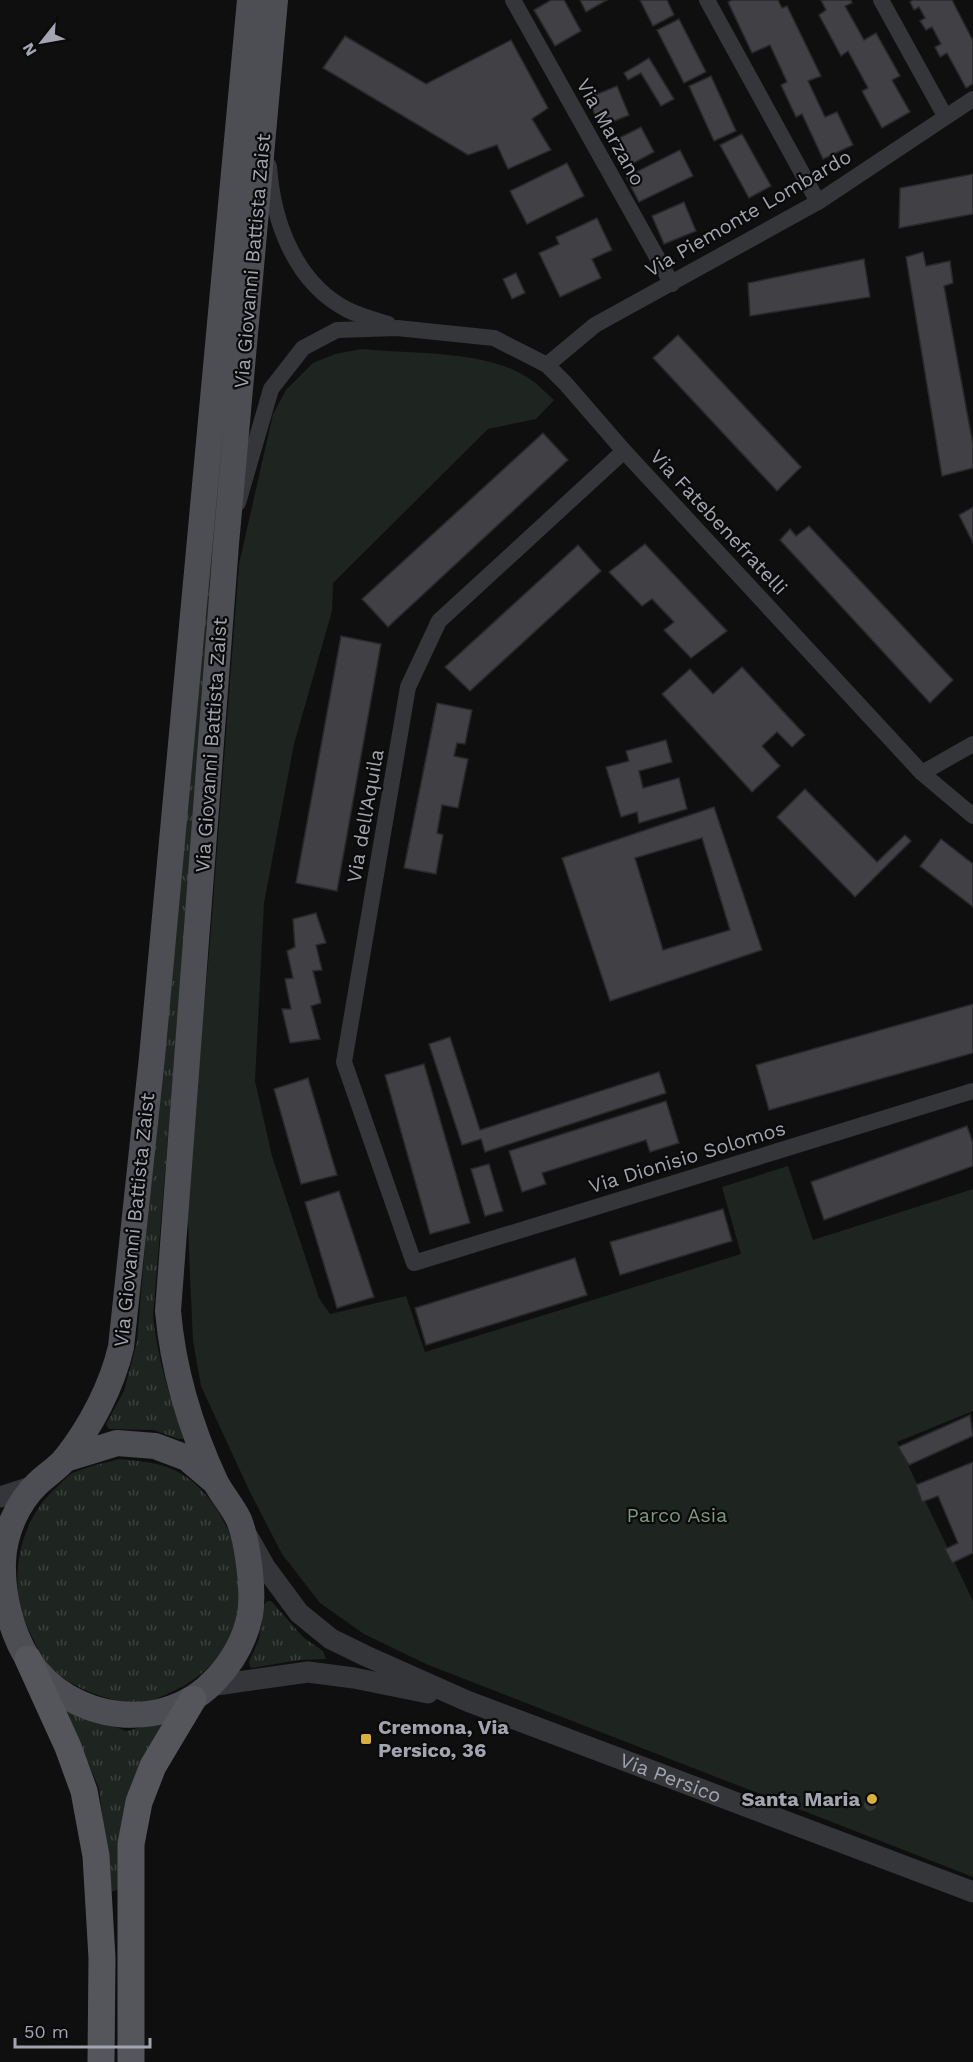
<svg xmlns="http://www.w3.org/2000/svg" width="973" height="2062" viewBox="0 0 973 2062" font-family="'Work Sans',sans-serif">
<defs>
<pattern id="grass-tufts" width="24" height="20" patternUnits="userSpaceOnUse" patternTransform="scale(1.5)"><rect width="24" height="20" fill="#1e241f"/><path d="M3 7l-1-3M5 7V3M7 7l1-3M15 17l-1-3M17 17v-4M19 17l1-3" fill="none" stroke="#3c413d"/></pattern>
</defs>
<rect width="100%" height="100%" fill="#0f0f10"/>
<g fill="url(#grass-tufts)">
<path d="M263,0L153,1316C158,1360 169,1398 186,1439H178L154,1430L109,1429L106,1424L124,1391L137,1342L207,499Z"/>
<path d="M119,1459C140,1461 161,1462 180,1473C224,1498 250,1566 238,1615C229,1654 201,1680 165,1695C156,1699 145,1704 135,1704C125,1704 113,1699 104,1697C77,1689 50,1674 37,1647C32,1636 24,1622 21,1610C10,1566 24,1515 58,1486C63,1481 69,1474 75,1472C89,1466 105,1463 119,1459Z"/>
<path d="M267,1601H271L304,1638L323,1651L326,1659L300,1660L251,1668L249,1662L259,1639L264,1605Z"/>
<path d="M64,1707L126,1731L175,1719L119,1889L111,1892L99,1788Z"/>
</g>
<path fill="#1e241f" d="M362,349C411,354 483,350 525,376C536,382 545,392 554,400L536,419L488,429L333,583L332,611L294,744L264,903L255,1081L272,1156L319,1298L330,1314L406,1296L425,1352L741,1254L722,1187L788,1166L813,1240L973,1189V1411L897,1442L973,1601V1877L426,1664L364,1634L320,1603L282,1554L249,1490L201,1386L193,1341L190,1276L187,1195L210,941L239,564L273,414L286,390L313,363L335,354Z"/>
<g fill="#414145" stroke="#29292c" stroke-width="1.5" fill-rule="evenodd">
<path d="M551,0H564L581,31L555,46L534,10Z"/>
<path d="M580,0H607L586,12Z"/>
<path d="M640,0H667L674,15L653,26Z"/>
<path d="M732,0H778L782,8L787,6L821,76L808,81L825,117L837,112L853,145L823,159L802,114L796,117L781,85L787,82L770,45L752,53L728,2Z"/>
<path d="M821,0H851L852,3L845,6L864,40L876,33L900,76L892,80L910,112L882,128L862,91L868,88L848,51L841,56L819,15L826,10Z"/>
<path d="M913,0H952L973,41V84L966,88L947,53L940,57L935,47L941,44L932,27L926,30L920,21L925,18L919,7L914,10L910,2Z"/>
<path d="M679,19L706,72L684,83L657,30Z"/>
<path d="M345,36L426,84L511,40L548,108L532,119L551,150L508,169L497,145L468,155L323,68Z"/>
<path d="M649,58L674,99L661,106L641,73L628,80L624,73Z"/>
<path d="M711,76L736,131L714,141L689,86Z"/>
<path d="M617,86L629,115L600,127L588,98Z"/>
<path d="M641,127L654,152L628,166L615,140Z"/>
<path d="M742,134L771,186L749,198L720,145Z"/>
<path d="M680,150L693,176L639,202L626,177Z"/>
<path d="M567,163L584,196L527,224L510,191Z"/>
<path d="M973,174V214L899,228L900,188Z"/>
<path d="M684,202L696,231L664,244L652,216Z"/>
<path d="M597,218L612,250L592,259L601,278L560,297L539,253L559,244L556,237Z"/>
<path d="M923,252L926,266L950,261L953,283L944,286L973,445V468L942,476L906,257Z"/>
<path d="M864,259L870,297L750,316L748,283Z"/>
<path d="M516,273L525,293L512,299L503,279Z"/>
<path d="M678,335L801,467L777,491L653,358Z"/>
<path d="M543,433L568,460L388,627L362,599Z"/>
<path d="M973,507V543L959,515Z"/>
<path d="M809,526L953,680L930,703L780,540L790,529L796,536Z"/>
<path d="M645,544L727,631L691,658L664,630L674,622L652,599L642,606L609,572Z"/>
<path d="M578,545L601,571L470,691L445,667Z"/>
<path d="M341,636L381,644L337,891L296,883Z"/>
<path d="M742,667L805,735L792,747L777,732L762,746L780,766L752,792L662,694L690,669L713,694Z"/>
<path d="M437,703L472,710L465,744L457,743L454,756L468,759L458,808L442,805L437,833L443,835L436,874L404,868Z"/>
<path d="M666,740L672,762L639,771L643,788L679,778L687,809L639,823L637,812L621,817L606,767L629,761L626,751Z"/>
<path d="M805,789L877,862L905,835L911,841L855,897L777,817Z"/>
<path d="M714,807L762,950L610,1001L562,858ZM702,838L730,930L663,950L635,858Z"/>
<path d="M941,839L973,864V907L920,866Z"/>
<path d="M316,913L326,943L316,945L322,970L313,971L321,1003L311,1006L320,1039L290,1043L282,1009H291L285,979L293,978L287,951L295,947L293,919Z"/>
<path d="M973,1004V1053L769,1110L756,1065Z"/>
<path d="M450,1037L480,1130L659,1072L666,1093L485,1152L481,1139L462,1145L429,1044Z"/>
<path d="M424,1064L470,1223L430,1234L385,1075Z"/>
<path d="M308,1078L337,1175L301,1184L274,1089Z"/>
<path d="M666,1101L679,1143L650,1152L646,1140L542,1173L546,1184L522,1192L509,1151Z"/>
<path d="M967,1126L973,1143V1166L824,1220L811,1182Z"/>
<path d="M489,1164L503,1211L485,1216L471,1169Z"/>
<path d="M339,1191L374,1297L337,1308L305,1202Z"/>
<path d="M723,1209L732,1241L620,1275L610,1242Z"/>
<path d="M575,1258L587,1295L426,1345L415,1308Z"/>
<path d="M970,1415L973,1436L909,1465L898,1447Z"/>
<path d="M973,1462V1553L952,1563L945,1549L958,1543L938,1496L922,1502L916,1485Z"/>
</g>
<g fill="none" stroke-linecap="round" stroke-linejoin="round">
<path stroke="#353639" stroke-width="12" d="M870,1805L872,1799"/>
<g stroke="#353639" stroke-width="16">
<path d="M513,0L672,284"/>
<path d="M707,0L818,202"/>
<path d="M881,0L945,116"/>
<path d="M269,166C273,222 295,283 348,310C360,316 375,320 388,324"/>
<path d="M547,365L595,325L818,202L973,99"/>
<path d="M624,451L439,621L408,687L344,1062L414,1263L973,1091"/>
<path d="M238,503L271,389L303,348L337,330L397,328L494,338L547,365L566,384L624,451L922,773L973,816"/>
<path d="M922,773L973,744"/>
</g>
<g stroke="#353639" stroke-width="21">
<path d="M0,1497L34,1486"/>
<path id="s1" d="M248,1537L265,1567L299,1613L331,1639L366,1656L467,1701L973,1892"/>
<path d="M209,1686L308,1672L354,1678L428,1693"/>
</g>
<g stroke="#4d4e53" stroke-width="26">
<path d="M250,0L152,1057L121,1347C112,1386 91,1426 66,1458C58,1468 46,1475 37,1484C17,1503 4,1534 3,1562C2,1595 11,1632 28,1659C69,1723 165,1735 216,1679C233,1661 245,1640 250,1615C254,1592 248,1542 239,1520C233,1507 223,1496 216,1483C191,1429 173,1370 168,1311L226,544L275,0"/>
<path d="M65,1459L117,1443L155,1446L187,1458L214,1481"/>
</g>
<g stroke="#55565c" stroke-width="27">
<path d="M28,1659L68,1747L84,1791L96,1856L102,1958L101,2062"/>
<path d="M131,2062V1844L139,1802L153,1766L193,1699"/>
</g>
</g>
<g fill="#dab03c" stroke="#0a0a0b" stroke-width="2">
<rect x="360" y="1733" width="12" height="12" rx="3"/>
<circle cx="872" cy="1799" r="6"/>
</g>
<g text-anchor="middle" stroke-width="4.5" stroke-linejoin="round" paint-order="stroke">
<g font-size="20" fill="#a2a5af" stroke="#0a0a0b">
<text transform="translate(611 132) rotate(61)" y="7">Via Marzano</text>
<text transform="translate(748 213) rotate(-30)" y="7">Via Piemonte Lombardo</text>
<text transform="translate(252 261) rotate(-85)" y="7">Via Giovanni Battista Zaist</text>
<text transform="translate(719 522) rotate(47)" y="7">Via Fatebenefratelli</text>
<text transform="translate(211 745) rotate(-86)" y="7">Via Giovanni Battista Zaist</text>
<text transform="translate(365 816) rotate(-80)" y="7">Via dell'Aquila</text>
<text transform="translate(687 1157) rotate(-17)" y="7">Via Dionisio Solomos</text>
<text transform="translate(134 1220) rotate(-84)" y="7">Via Giovanni Battista Zaist</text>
<text dy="7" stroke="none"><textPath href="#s1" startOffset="500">Via Persico</textPath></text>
</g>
<g font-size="20" fill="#7b987e" stroke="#0a0a0b">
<text x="677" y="1522">Parco Asia</text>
</g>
<g font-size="20" font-weight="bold" fill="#a2a5af" stroke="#0a0a0b" text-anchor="start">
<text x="378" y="1734">Cremona, Via<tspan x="378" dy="23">Persico, 36</tspan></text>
<text x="860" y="1806" text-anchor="end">Santa Maria</text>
</g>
</g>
<g transform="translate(42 42) rotate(239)" stroke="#0a0a0b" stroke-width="4.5" paint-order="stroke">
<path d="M0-4.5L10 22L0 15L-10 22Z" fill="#a2a5af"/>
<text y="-9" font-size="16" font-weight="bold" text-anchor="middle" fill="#a2a5af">N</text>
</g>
<path d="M15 2038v9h135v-9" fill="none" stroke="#a2a5af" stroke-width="3"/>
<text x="24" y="2038" font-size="18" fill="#a2a5af" stroke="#0a0a0b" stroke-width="4.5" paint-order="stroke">50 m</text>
</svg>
